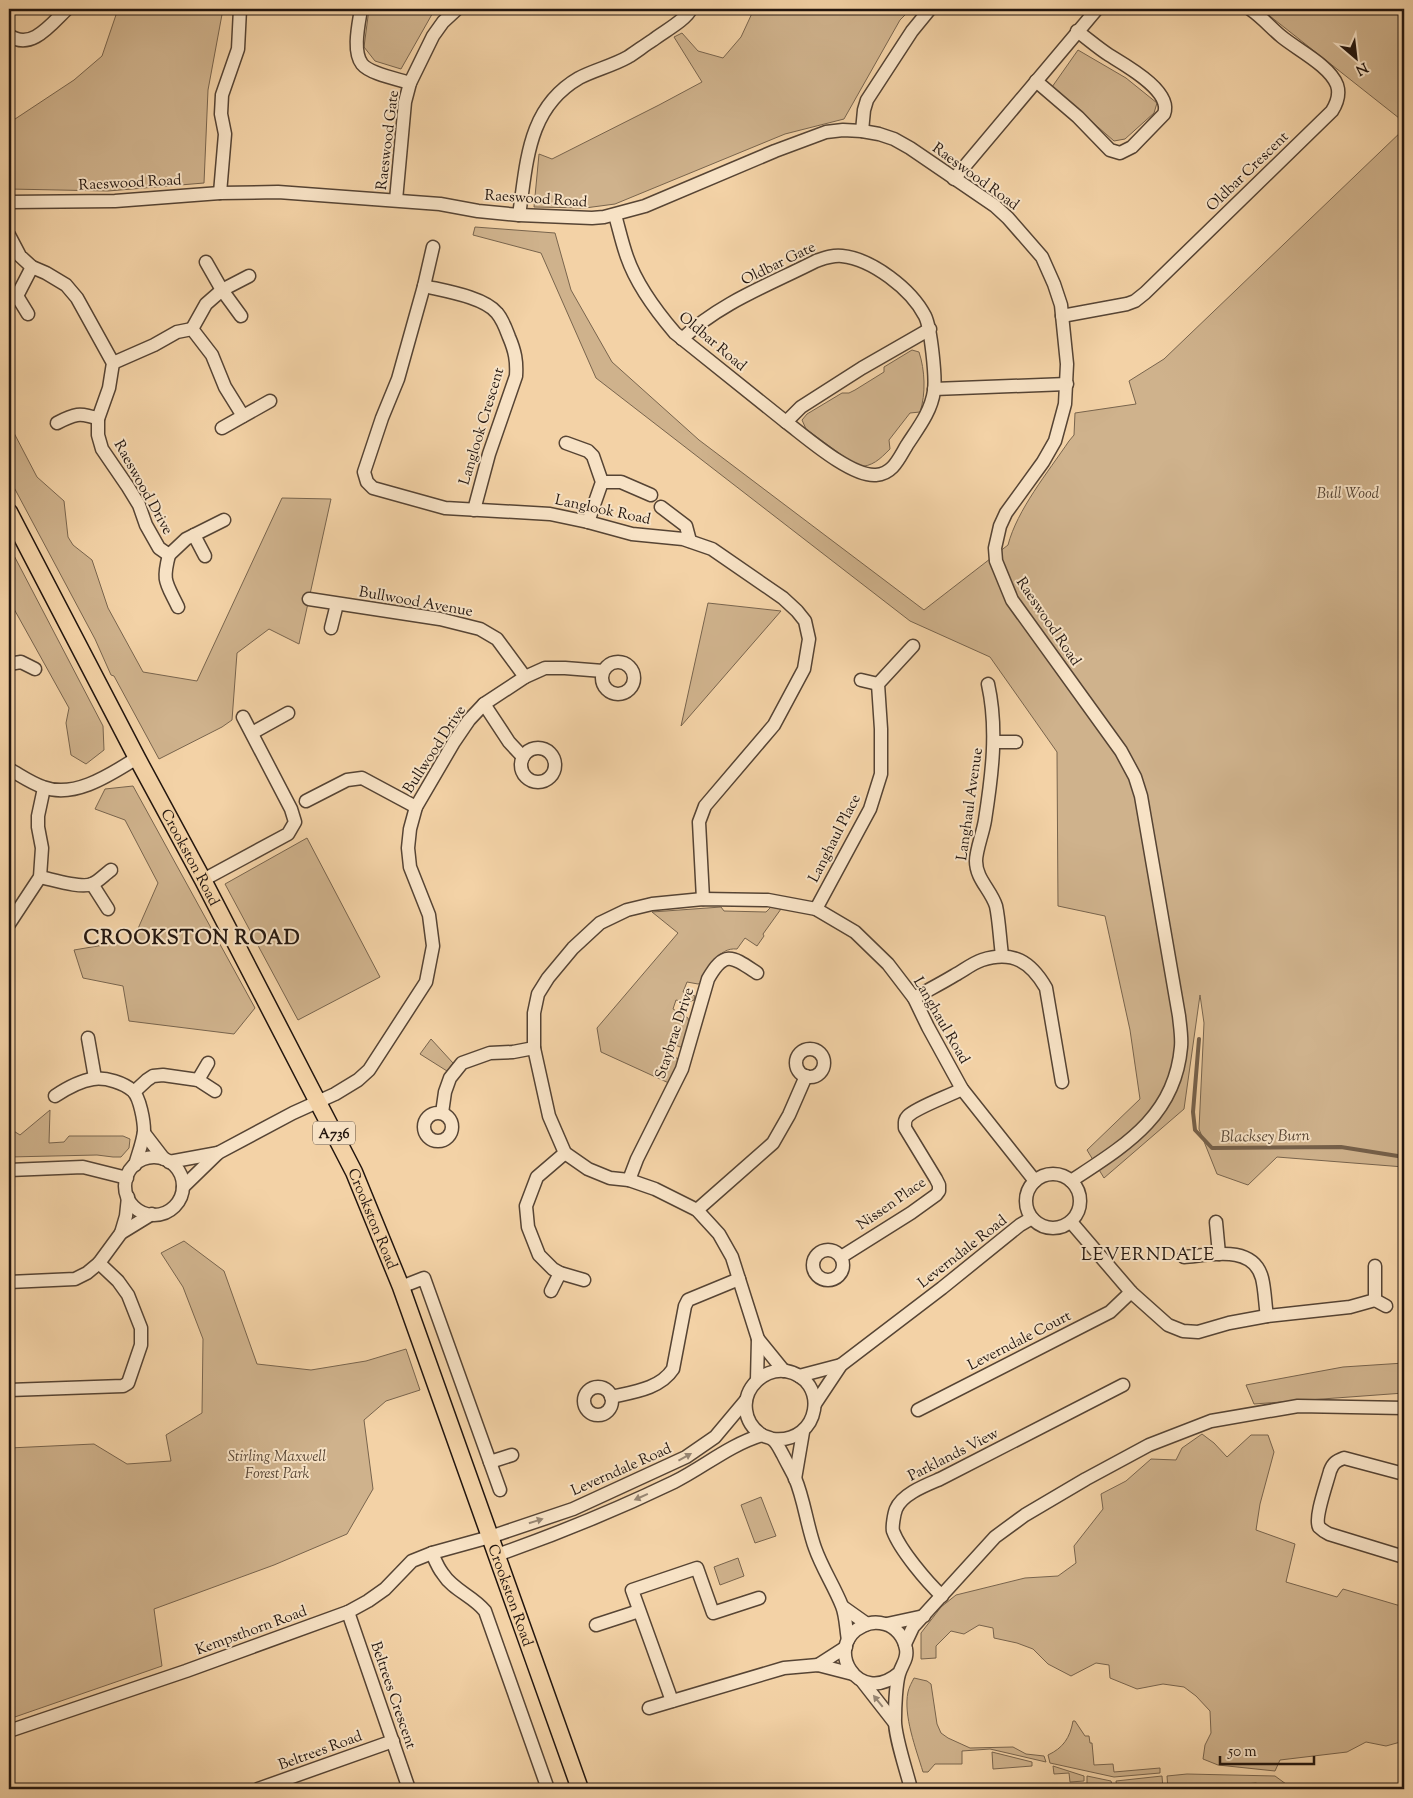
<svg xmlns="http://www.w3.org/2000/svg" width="1413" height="1798" viewBox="0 0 1413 1798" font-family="'Sorts Mill Goudy',serif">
<rect width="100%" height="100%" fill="#f3d2a6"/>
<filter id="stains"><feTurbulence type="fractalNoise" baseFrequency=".004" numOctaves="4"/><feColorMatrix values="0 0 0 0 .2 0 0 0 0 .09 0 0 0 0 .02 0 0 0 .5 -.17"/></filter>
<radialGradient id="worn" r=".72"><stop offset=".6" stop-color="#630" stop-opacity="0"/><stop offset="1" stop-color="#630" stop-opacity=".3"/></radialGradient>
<g fill="#cfb28c" stroke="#78644d">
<path d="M118,9H223L208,90L204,183L108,191L9,189V123L74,80L102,56Z"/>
<path d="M369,9H435L401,69L375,61L364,47Z"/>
<path d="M754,9H911L900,20L844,119L785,134L615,204L585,208L534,207L539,154L552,159L659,105L702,82L674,37L682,33L698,51L723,58L741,37Z"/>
<path d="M1261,9H1404V122Z"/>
<path d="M1078,50L1126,78L1157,103L1154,113L1125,139L1114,141L1052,87Z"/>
<path d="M1404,129V1167L1277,1157L1248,1185L1217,1174L1199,1129L1204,1023L1200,995L1184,1109L1104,1178L1087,1150L1140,1099L1130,1030L1105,916L1058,906L1057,752L990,657L910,621L596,378L541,253L473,235L475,227L555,233L571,290L612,362L699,440L924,610L1008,545C1017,510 1048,472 1069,441L1074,435L1075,413L1136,404L1129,381L1164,359Z"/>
<path d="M912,350L919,352C925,370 926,394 920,412L910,413L889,440L890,449C879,460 873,466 858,467L806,429L802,420L807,414L842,393H849L855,390L884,372V367Z"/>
<path d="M9,406L13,413L14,433L37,477L64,501L68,537L73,545L92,560L108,608L143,672L197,681L282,498L331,499L299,644L269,629L237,653L232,720L222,727L159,759L114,676L111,675L95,639L9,478Z"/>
<path d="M9,546L103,726L104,750L86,764L71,755L66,723L69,708L9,600Z"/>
<path d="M708,603L781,611L681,726Z"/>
<path d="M133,786L255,1008L234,1034L129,1021L123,986L83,978L74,950L133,940L158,883L125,820L95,809L105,789Z"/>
<path d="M307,838L380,977L298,1020L225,884Z"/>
<path d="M721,907L724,911L766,912L771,907L781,909L763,934L764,936L757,946L745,938L737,949C718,947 709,969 701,983L698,984L687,982L683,992L695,996L694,1000C687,1003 684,1002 676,1000L673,1009L688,1018L689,1024L683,1046L680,1047L671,1043L666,1052L680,1060L671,1084L601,1052L597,1028L678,933L652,912Z"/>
<path d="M431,1039L453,1063L447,1071L420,1054Z"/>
<path d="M50,1110L49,1143L64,1142L69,1136H123L130,1139L129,1148L121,1157H113L97,1155L9,1157V1128L20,1135Z"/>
<path d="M184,1241L224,1271L257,1364L311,1370L366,1361L406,1349L420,1390L386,1401L364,1420L373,1489L347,1534L274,1565L154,1609L162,1666L9,1719V1448L94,1444L127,1464L171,1461L166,1435L202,1413L203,1339L183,1287L161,1253Z"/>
<path d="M1404,1363V1393L1254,1404L1246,1385L1343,1367Z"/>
<path d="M1202,1434L1214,1443L1227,1457L1251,1435H1268L1274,1452L1260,1504L1256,1530L1295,1544L1286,1582L1337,1597L1343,1589L1404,1607V1741L1386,1746L1366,1742L1347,1752L1280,1760L1275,1771L1218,1765L1203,1759L1205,1745L1211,1733L1210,1711L1196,1696L1184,1687L1163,1684L1137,1689L1110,1678L1109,1665L1096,1663L1071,1676L1048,1664L1033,1649L1017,1643L994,1638L993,1628L979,1625L964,1634L951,1631L936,1646V1658L921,1659V1633L941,1607L956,1595L1025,1578L1058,1576L1076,1563L1074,1546L1103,1509L1101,1494L1126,1481L1151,1459L1176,1460L1182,1448Z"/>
<path d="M761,1497L776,1536L755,1543L741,1505Z"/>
<path d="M738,1558L744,1576L720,1585L714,1567Z"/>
<path d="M914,1678L927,1681L931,1684L937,1724L941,1733L948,1738L970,1748L1013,1747L1026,1754L1044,1756L1046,1762L990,1749L962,1751V1764H935L928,1772H923C916,1749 903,1715 908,1692C909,1687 912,1682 914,1678Z"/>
<path d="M1073,1721H1075L1085,1736H1089L1090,1743H1092L1094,1765L1113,1764L1114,1772L1160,1768V1773L1114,1777L1050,1763L1048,1755C1063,1748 1070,1738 1073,1721Z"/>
<path d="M992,1752L1032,1762V1766L993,1769Z"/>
<path d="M1053,1766L1084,1776V1781L1070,1782L1069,1773L1054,1774Z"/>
<path d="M1187,1774L1275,1776L1286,1784V1789H1266L1256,1783L1195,1789H1168L1167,1776Z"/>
<path d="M1087,1776L1111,1781L1113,1789H1101L1100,1786L1087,1787Z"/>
<path d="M1162,1776L1163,1789H1117L1116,1781Z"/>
</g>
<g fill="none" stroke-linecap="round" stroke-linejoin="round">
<path stroke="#75604a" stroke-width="4" d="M1199,1039L1193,1112L1195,1130L1212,1148L1341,1147L1404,1157"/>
<g stroke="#564434" stroke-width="15">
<g id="minor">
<path d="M361,9C359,23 352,51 362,64C370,74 398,79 410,83"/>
<path d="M9,35C31,52 52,23 67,9"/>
<path d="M1036,81L1078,117L1110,150L1120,153L1132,147L1164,114C1173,91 1125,65 1109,55C1098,48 1088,39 1077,31"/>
<path d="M862,131L864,110L867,100L912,31L930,9"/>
<path d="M954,179L1097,9"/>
<path d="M220,193L225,134L221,114L222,95L238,49L240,9"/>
<path d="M396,200L405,102L410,83L433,36L443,22L457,9"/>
<path d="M9,202L115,201L220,193L278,192L440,204L478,211L519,215L592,218L604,217L645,206L775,151L826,132L843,130L862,131L879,134L894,139L910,148L995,206L1008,218L1042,257L1054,284L1061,305L1067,364L1065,404L1055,441L1043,462L1006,513L1000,526L995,548L996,561L1012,600L1121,751L1135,777L1141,796L1179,1016C1180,1026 1182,1037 1181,1047C1175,1117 1124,1146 1071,1181"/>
<path d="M519,215C527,163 527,108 579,78C594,70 612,66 628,57C636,52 645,45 653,40C663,32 686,20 691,9"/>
<path d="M615,215C619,229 622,243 627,257C636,283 657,312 675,333L786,422L801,407L862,368L930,329"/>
<path d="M9,235L20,256L32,267L46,273L66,285L77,298L113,363L109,388L98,419V435L102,449L128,487L139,505L146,525L159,548L169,555L186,539L224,520"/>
<path d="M433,247L424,286L398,379L382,418L364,472L367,482L373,488L445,508L550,514L588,522L632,534L683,539L712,549L783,598L797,611L805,621L809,639L804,669L774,725L705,806L699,822L703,899"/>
<path d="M206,262L222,290L241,316"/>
<path d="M424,286C445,291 484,297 497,313C503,320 506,329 509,337C515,351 517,361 516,376L489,454L474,510"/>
<path d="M17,296L28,314"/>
<path d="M9,300L17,296L32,267"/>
<path d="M1062,316L1127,304L1135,301L1145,293L1332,111C1337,103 1340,94 1337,85C1330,66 1298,50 1282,37C1271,28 1262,17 1250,9"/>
<path d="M192,329L206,304L222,290L249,276"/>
<path d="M682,339C719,303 771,284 816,261C825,258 832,255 842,256C872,259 911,289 925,316C931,328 936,378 934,391C931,412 918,428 907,445C899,458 893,474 876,475C851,477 806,437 786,422"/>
<path d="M113,363L154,345L177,332L192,329L212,355L225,387L243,416"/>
<path d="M934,389L1067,384"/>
<path d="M57,423C74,414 80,412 98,419"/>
<path d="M222,428L270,401"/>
<path d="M566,443L588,451L593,456L602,482L588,522"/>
<path d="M602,482H621L651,495"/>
<path d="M661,507L686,526L690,541"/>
<path d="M194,535L205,556"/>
<path d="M169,555C162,582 166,582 178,607"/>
<path d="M309,599L440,619L480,629L497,639L525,677"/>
<path d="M331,628L337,604"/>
<circle cx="618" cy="678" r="16"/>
<path d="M9,664L21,662L35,669"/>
<path d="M861,680L878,684"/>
<path d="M988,684C998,729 992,775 985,820C983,833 976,850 976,861C976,879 991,890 996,906C999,919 1000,941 1002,955"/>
<path d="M484,704L509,742L523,757"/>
<path d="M252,733L288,713"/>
<path d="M994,742H1016"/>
<circle cx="538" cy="765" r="17"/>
<path d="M9,769C20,775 31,783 43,787C75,799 111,774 137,758"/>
<path d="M306,801L347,780L362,778L416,807"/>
<path d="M40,877C51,879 81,889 92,884C98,882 105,874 111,870"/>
<path d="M203,880L288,834L295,822L291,809L243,717"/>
<path d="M92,884L108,909"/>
<path d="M816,909L870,809L881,774V729L878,684L913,646"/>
<path d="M9,924L40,877L42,848L38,827V816L44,788"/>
<path d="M914,998C928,990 942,983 955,975C964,970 973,963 982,960C1013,950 1031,962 1046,988L1062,1082"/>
<path d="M88,1038L95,1078"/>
<circle cx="810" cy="1063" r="14"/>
<path d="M198,1080L208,1063"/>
<path d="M134,1092L147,1080L153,1076L163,1075L198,1080L215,1091"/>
<path d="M55,1096C67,1088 79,1081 93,1079C106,1077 124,1083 133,1091C140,1098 144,1121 144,1131C143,1142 138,1154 135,1165"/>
<circle cx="438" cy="1127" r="14"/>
<path d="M442,1113L445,1092L450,1078L462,1063L490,1053L513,1052L534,1048"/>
<path d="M144,1133L164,1159"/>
<path d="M565,1153L537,1177L526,1206L528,1227L539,1255L553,1269L560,1273L584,1280"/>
<circle cx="154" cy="1186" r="29"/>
<path d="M169,1162L218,1153"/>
<path d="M9,1170L83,1167L127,1178"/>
<circle cx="1053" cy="1201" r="27"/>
<path d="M629,1180L637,1159L682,1069L708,979C725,949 733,957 757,973"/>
<path d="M183,1187L218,1153L293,1113L335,1094L358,1080L369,1070L426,982L433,946L429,915L410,867L408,848L410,829L416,807L454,742L469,720L484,704L525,677L545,668H565L603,671"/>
<path d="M697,1210L773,1143L789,1115L806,1076"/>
<path d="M1071,1222L1131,1292L1168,1325L1183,1331L1198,1332L1229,1323L1267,1316L1350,1307L1375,1300V1266"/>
<path d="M1216,1222L1219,1254"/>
<path d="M121,1233L126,1216L128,1197"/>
<circle cx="828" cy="1265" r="15"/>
<path d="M841,1257L911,1213L936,1195L939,1191V1185L936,1179L905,1128C905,1123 904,1120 908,1116C917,1107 949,1096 962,1089"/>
<path d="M1184,1257C1210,1255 1253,1244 1262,1278C1265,1290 1265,1304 1267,1316"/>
<path d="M9,1282L75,1279L87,1273L99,1263L121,1233L152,1214"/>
<path d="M401,1287L424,1278L500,1490"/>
<path d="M551,1291L560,1273"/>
<path d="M1375,1300L1386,1306"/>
<path d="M784,1371L758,1339L732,1257L719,1234L697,1210L655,1189L629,1180L610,1178L588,1169L565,1153L549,1116L534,1048V1013L538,994L548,978L573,948L600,923L627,910L652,904L703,899L768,900L816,909L855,932L888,964L914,998L928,1027L962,1089L1035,1181"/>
<path d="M799,1376L841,1365"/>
<path d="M757,1380L758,1339"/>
<circle cx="598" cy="1401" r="14"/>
<path d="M9,1390L123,1386L128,1383L141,1345V1328L128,1295L118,1281L99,1263"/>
<path d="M611,1397C633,1392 660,1389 673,1369L685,1306L688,1300L739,1279"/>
<path d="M815,1404L841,1365L942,1288L1020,1225L1032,1218"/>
<path d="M918,1410L1110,1312L1131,1292"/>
<path d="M773,1439C821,1444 830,1379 786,1371C764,1368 743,1388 746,1410C747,1420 753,1429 762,1435C765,1437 769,1437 772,1439C777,1442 780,1450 783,1455C787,1463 791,1470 795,1478C804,1499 807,1526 815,1548C822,1568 834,1586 842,1606C846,1616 846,1629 848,1640"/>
<path d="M490,1462L512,1455"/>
<path d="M1404,1474L1344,1458C1336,1461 1333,1463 1330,1471C1327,1483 1314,1518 1319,1527C1322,1530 1325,1532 1329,1534L1404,1557"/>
<path d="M795,1479L803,1432"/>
<path d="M432,1553C435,1560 438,1568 443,1574C453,1590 473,1596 485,1611L548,1789"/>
<path d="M497,1555C557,1534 616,1510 674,1482C704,1467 729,1445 762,1435"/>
<path d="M942,1596C927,1582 900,1550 893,1531C892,1527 894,1514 896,1509C902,1494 926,1485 940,1479L1123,1385"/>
<path d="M843,1607L867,1624"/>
<path d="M348,1612L409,1789"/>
<path d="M887,1624L924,1616"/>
<path d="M596,1625L639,1611"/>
<path d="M905,1644L913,1627L995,1537L1025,1515L1086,1479L1149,1445L1211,1421L1298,1406L1404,1408"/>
<path d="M818,1665L846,1647"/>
<path d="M899,1673C858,1708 822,1645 863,1626C870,1622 878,1622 885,1624C896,1627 904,1637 906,1649C908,1659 902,1664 899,1674C896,1684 895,1708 895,1719C894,1735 907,1772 911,1789"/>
<path d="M862,1681L894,1722"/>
<path d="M672,1701L632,1590L697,1568L713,1613L759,1598"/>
<path d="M649,1708L784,1668L818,1665L853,1674"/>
<path d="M9,1731L186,1671L348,1612L368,1601L385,1589L412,1561L432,1553L490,1537L573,1509L686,1457L715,1437L746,1400"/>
<path d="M258,1789L393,1741"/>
</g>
</g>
<g stroke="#22150e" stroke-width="19">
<g id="major">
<path id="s1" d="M9,512L137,758L203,880L354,1172L401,1287L580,1789"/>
</g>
</g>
<use href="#minor" stroke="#f7e2c5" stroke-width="12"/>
<use href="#major" stroke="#f3d2a6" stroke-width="16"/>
</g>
<defs><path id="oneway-solid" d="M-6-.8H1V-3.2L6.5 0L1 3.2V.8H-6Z" transform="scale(1.25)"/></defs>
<g fill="#978673">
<use href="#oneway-solid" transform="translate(685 1457) rotate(-29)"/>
<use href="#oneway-solid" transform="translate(641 1497) rotate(156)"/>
<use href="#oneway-solid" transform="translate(536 1521) rotate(-18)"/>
<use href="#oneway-solid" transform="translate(878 1701) rotate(-129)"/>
</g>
<g text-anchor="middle" stroke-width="4" stroke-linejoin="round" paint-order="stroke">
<rect fill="#f7e2c5" stroke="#625245" stroke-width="1" x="313" y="1121.5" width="42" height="23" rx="4"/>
<g font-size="14" font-weight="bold" fill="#22150e">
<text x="334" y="1138">A736</text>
</g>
<g font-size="15" fill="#22150e" stroke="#f7e2c5">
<text transform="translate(387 140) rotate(-83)" y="5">Raeswood Gate</text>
<text transform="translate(1247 171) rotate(-44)" y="5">Oldbar Crescent</text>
<text transform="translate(976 176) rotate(36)" y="5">Raeswood Road</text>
<text transform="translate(130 182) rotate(-3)" y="5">Raeswood Road</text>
<text transform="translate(536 198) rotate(4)" y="5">Raeswood Road</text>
<text transform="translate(778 263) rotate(-26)" y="5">Oldbar Gate</text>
<text transform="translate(713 341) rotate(40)" y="5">Oldbar Road</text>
<text transform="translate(481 426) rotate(-73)" y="5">Langlook Crescent</text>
<text transform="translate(144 487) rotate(61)" y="5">Raeswood Drive</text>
<text transform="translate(603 509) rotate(12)" y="5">Langlook Road</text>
<text transform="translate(416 601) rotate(10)" y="5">Bullwood Avenue</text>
<text transform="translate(1049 621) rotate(56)" y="5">Raeswood Road</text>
<text transform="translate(434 749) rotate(-57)" y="5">Bullwood Drive</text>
<text transform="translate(969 804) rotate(-82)" y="5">Langhaul Avenue</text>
<text transform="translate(834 838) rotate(-63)" y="5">Langhaul Place</text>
<text dy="5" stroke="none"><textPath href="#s1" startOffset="390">Crookston Road</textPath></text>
<text transform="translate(942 1020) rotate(60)" y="5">Langhaul Road</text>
<text transform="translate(674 1033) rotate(-72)" y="5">Staybrae Drive</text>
<text transform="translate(891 1203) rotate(-35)" y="5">Nissen Place</text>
<text dy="5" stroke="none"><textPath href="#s1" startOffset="795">Crookston Road</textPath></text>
<text transform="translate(962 1251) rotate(-38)" y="5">Leverndale Road</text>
<text transform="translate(1019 1340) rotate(-27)" y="5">Leverndale Court</text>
<text transform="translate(953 1454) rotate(-27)" y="5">Parklands View</text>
<text transform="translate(621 1469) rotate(-24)" y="5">Leverndale Road</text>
<text dy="5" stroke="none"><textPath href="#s1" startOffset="1196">Crookston Road</textPath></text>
<text transform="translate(251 1630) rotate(-20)" y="5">Kempsthorn Road</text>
<text transform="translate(394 1695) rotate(71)" y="5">Beltrees Crescent</text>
<text transform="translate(320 1750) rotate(-20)" y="5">Beltrees Road</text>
</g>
<g font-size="15" font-style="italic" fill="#564434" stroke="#f7e2c5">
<text x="1348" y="498">Bull Wood</text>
<text x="277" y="1461">Stirling Maxwell<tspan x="277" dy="17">Forest Park</tspan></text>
</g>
<g font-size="16" font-style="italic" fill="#594736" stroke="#f7e2c5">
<text transform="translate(1265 1135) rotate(-1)" y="6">Blacksey Burn</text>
</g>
<g font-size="18" letter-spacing="1" fill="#22150e" stroke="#f7e2c5">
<text x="1148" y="1260">LEVERNDALE</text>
</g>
<g font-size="20" font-weight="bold" letter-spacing="1" fill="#22150e" stroke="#f7e2c5">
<text x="192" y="944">CROOKSTON ROAD</text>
</g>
</g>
<rect width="1413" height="1798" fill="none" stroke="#f3d2a6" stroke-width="30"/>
<rect x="10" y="10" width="1393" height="1778" fill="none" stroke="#22150e" stroke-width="2.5"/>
<rect x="15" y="15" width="1383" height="1768" fill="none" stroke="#22150e"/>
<g transform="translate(1356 58) rotate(152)" stroke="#f7e2c5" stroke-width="4" paint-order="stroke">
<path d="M0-4L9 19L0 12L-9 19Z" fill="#22150e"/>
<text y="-8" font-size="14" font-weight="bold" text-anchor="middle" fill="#22150e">N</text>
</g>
<path d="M1220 1756v8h94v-8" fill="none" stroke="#22150e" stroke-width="2.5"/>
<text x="1228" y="1756" font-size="15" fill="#22150e" stroke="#f7e2c5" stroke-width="4" paint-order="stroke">50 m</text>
<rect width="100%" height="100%" filter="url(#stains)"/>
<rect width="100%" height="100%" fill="url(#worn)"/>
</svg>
